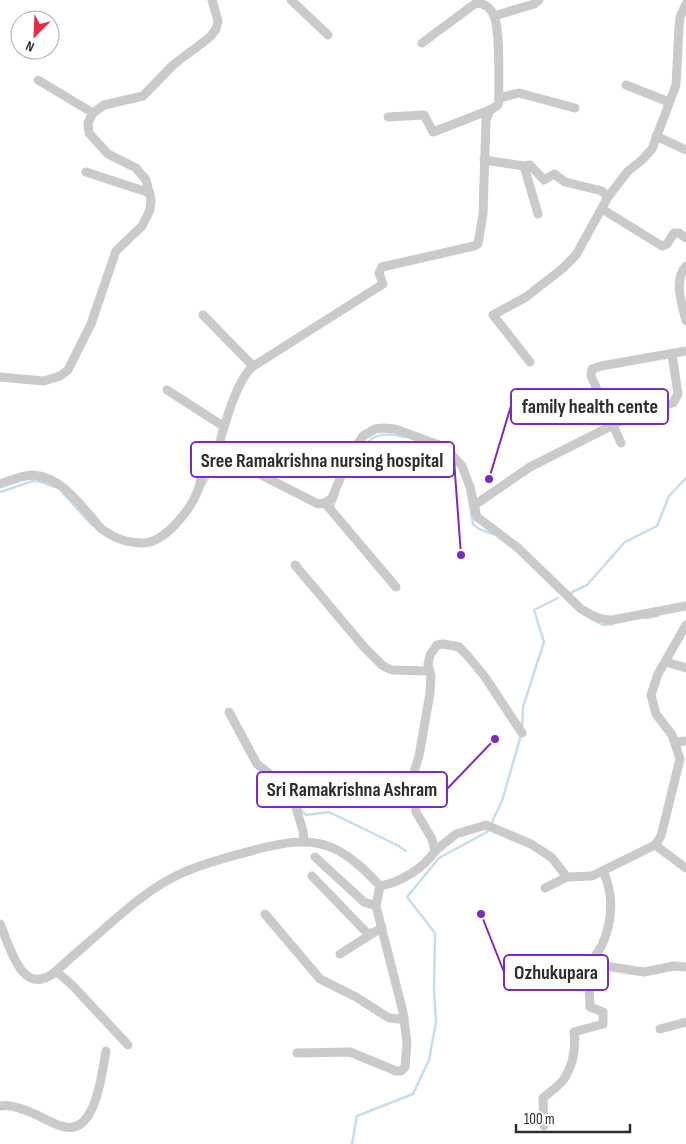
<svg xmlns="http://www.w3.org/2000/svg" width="686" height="1144" viewBox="0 0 686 1144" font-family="'Sofia Sans Condensed',sans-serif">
<rect width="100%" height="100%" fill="#fff"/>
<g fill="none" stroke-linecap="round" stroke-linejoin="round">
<g stroke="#c6deeb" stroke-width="2.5">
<path d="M351,464C365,440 376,429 404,437"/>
<path d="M203,487L214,467L216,464L224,463"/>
<path d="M61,491L92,525"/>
<path d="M0,492L33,481H38L55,487"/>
<path d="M468,495L473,524L479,529L493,534"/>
<path d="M333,506L338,494"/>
<path d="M570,593L587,585L625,542L657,526L669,496L686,478"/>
<path d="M646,618L658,616"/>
<path d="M591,619L603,625L613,624"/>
<path d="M522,727L523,707L544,642L534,610L558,598"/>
<path d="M300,809L306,815L329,812L397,845L406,851"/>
<path d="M491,824L502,801L521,735"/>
<path d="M352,1144L357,1116L413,1094L429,1060L436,1022L434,990L435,933L407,897L439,858L487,832L489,829"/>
</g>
<g stroke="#cacaca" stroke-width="9">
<path d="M291,0L328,35"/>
<path d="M494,16L534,4L539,0"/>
<path d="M38,80L93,113"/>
<path d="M626,85L669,102"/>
<path d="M499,98L519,93L575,108"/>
<path d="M388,117L424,115L433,132L490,110"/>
<path d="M656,136L686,150"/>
<path d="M484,160L524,166L530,165L544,180L554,174L565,182L602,191L608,197"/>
<path d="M524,166L538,214"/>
<path d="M86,172L150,193"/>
<path d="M602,209L662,246L667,244L674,233H679L686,238"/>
<path d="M686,266C673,280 682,304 686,321"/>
<path d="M203,315L253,366"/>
<path d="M530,362L493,315L526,297L562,269L576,255L608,197L628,171L642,160L652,149L676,85L679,28L680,17L686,4"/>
<path d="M0,377L44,381L60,376L68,370L91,324L116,251L142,226L150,210L151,200L146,180L136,168L108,154L89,133L88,123L93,113L104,105L143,96L173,65L210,37L216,29L218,21L212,0"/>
<path d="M167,390L223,426"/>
<path d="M621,443L591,376L592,369L601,366L686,351"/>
<path d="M216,458C221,435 235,383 252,367L383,284L379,273L382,267L474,246L478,244L483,214L486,120L490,110L497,106L499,102C498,82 501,32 494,16C491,8 484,3 476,3L422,43"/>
<path d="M0,484C9,481 23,475 33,475C60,477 77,501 93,519C96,523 99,527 103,530C114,538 129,543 143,543C165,543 191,509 198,490C202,481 201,468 209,462C216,456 226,458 234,461L318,504L325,503L332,498L348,459L363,436L375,429L384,428L395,429L439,445L450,453L462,466L470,487L477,517L517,547L581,609C591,615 599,620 612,620L686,606"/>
<path d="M325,503L396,587"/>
<path d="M476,504L530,467L613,425L641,411L673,403L678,394L672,354"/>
<path d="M295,565L364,647L383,666L392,670L430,671"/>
<path d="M666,662L686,668"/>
<path d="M229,712L257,764L284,785L292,794L303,831L304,842"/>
<path d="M522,733L485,677L467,655L459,647L443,644L437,645L430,655L428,664L431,676L430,693L419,756L413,775L416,812L432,839L435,851L456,834L486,825L531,844L545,853L552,858L567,877L592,876L655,845L661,836L680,759L672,735L656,714L651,695L658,674L686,625"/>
<path d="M676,742L686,741"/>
<path d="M344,786L366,794L415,801"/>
<path d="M655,845L686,868"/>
<path d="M315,857L364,902L376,906"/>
<path d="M312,876L367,933H373L382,928"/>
<path d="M545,888L567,877"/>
<path d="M265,914L320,979L356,997L389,1018L399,1019L404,1017"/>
<path d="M0,924C10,946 21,997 54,973C70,958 88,943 105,928C129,907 153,886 182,873C206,862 233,856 258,849C282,843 310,837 333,848C352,857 366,871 380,886"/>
<path d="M340,954L373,933"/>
<path d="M591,964L644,972L674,966L686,967"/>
<path d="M56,971L73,986L128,1045"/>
<path d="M660,1029L686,1022"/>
<path d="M297,1053L350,1052L396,1071H401L405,1067L407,1043L403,1012L376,906L380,886C401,882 424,868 435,851"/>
<path d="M0,1106C13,1104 25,1110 37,1115C45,1119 55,1125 65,1127C96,1134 102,1072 106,1051"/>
<path d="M544,1126L543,1098C550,1092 559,1086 564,1079C573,1065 576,1048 574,1032L603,1024V1012L590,1007C590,993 587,978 591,965C593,958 599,951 602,945C613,920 614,895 603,871"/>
</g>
</g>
<path fill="none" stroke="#7b2cbf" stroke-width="2" d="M489 479L511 406M461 555L454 460M495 739L447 789M481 914L504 972"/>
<g fill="#7b2cbf" stroke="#fff" stroke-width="2">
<circle cx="489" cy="479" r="5"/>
<circle cx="461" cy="555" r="5"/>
<circle cx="495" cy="739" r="5"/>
<circle cx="481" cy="914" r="5"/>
</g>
<g fill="#fff" stroke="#7b2cbf" stroke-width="2">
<rect x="511" y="389" width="157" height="35" rx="5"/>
<rect x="191" y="442" width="263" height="35" rx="5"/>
<rect x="257" y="772" width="190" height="35" rx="5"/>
<rect x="504" y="955" width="104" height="35" rx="5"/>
</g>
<g font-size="20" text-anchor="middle" font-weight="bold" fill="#2d2d2d">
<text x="590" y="413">family health cente</text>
<text x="322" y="467">Sree Ramakrishna nursing hospital</text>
<text x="352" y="796">Sri Ramakrishna Ashram</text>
<text x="556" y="979">Ozhukupara</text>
</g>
<g transform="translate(35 35) rotate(204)"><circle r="24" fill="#ffffff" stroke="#ababab"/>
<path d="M0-4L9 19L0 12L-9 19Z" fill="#e42e43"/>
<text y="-8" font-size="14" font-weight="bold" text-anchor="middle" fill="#2d2d2d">N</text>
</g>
<path d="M516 1124v8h114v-8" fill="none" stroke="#2d2d2d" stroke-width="2.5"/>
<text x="524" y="1124" font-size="15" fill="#2d2d2d" stroke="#ffffff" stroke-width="4" paint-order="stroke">100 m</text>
</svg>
